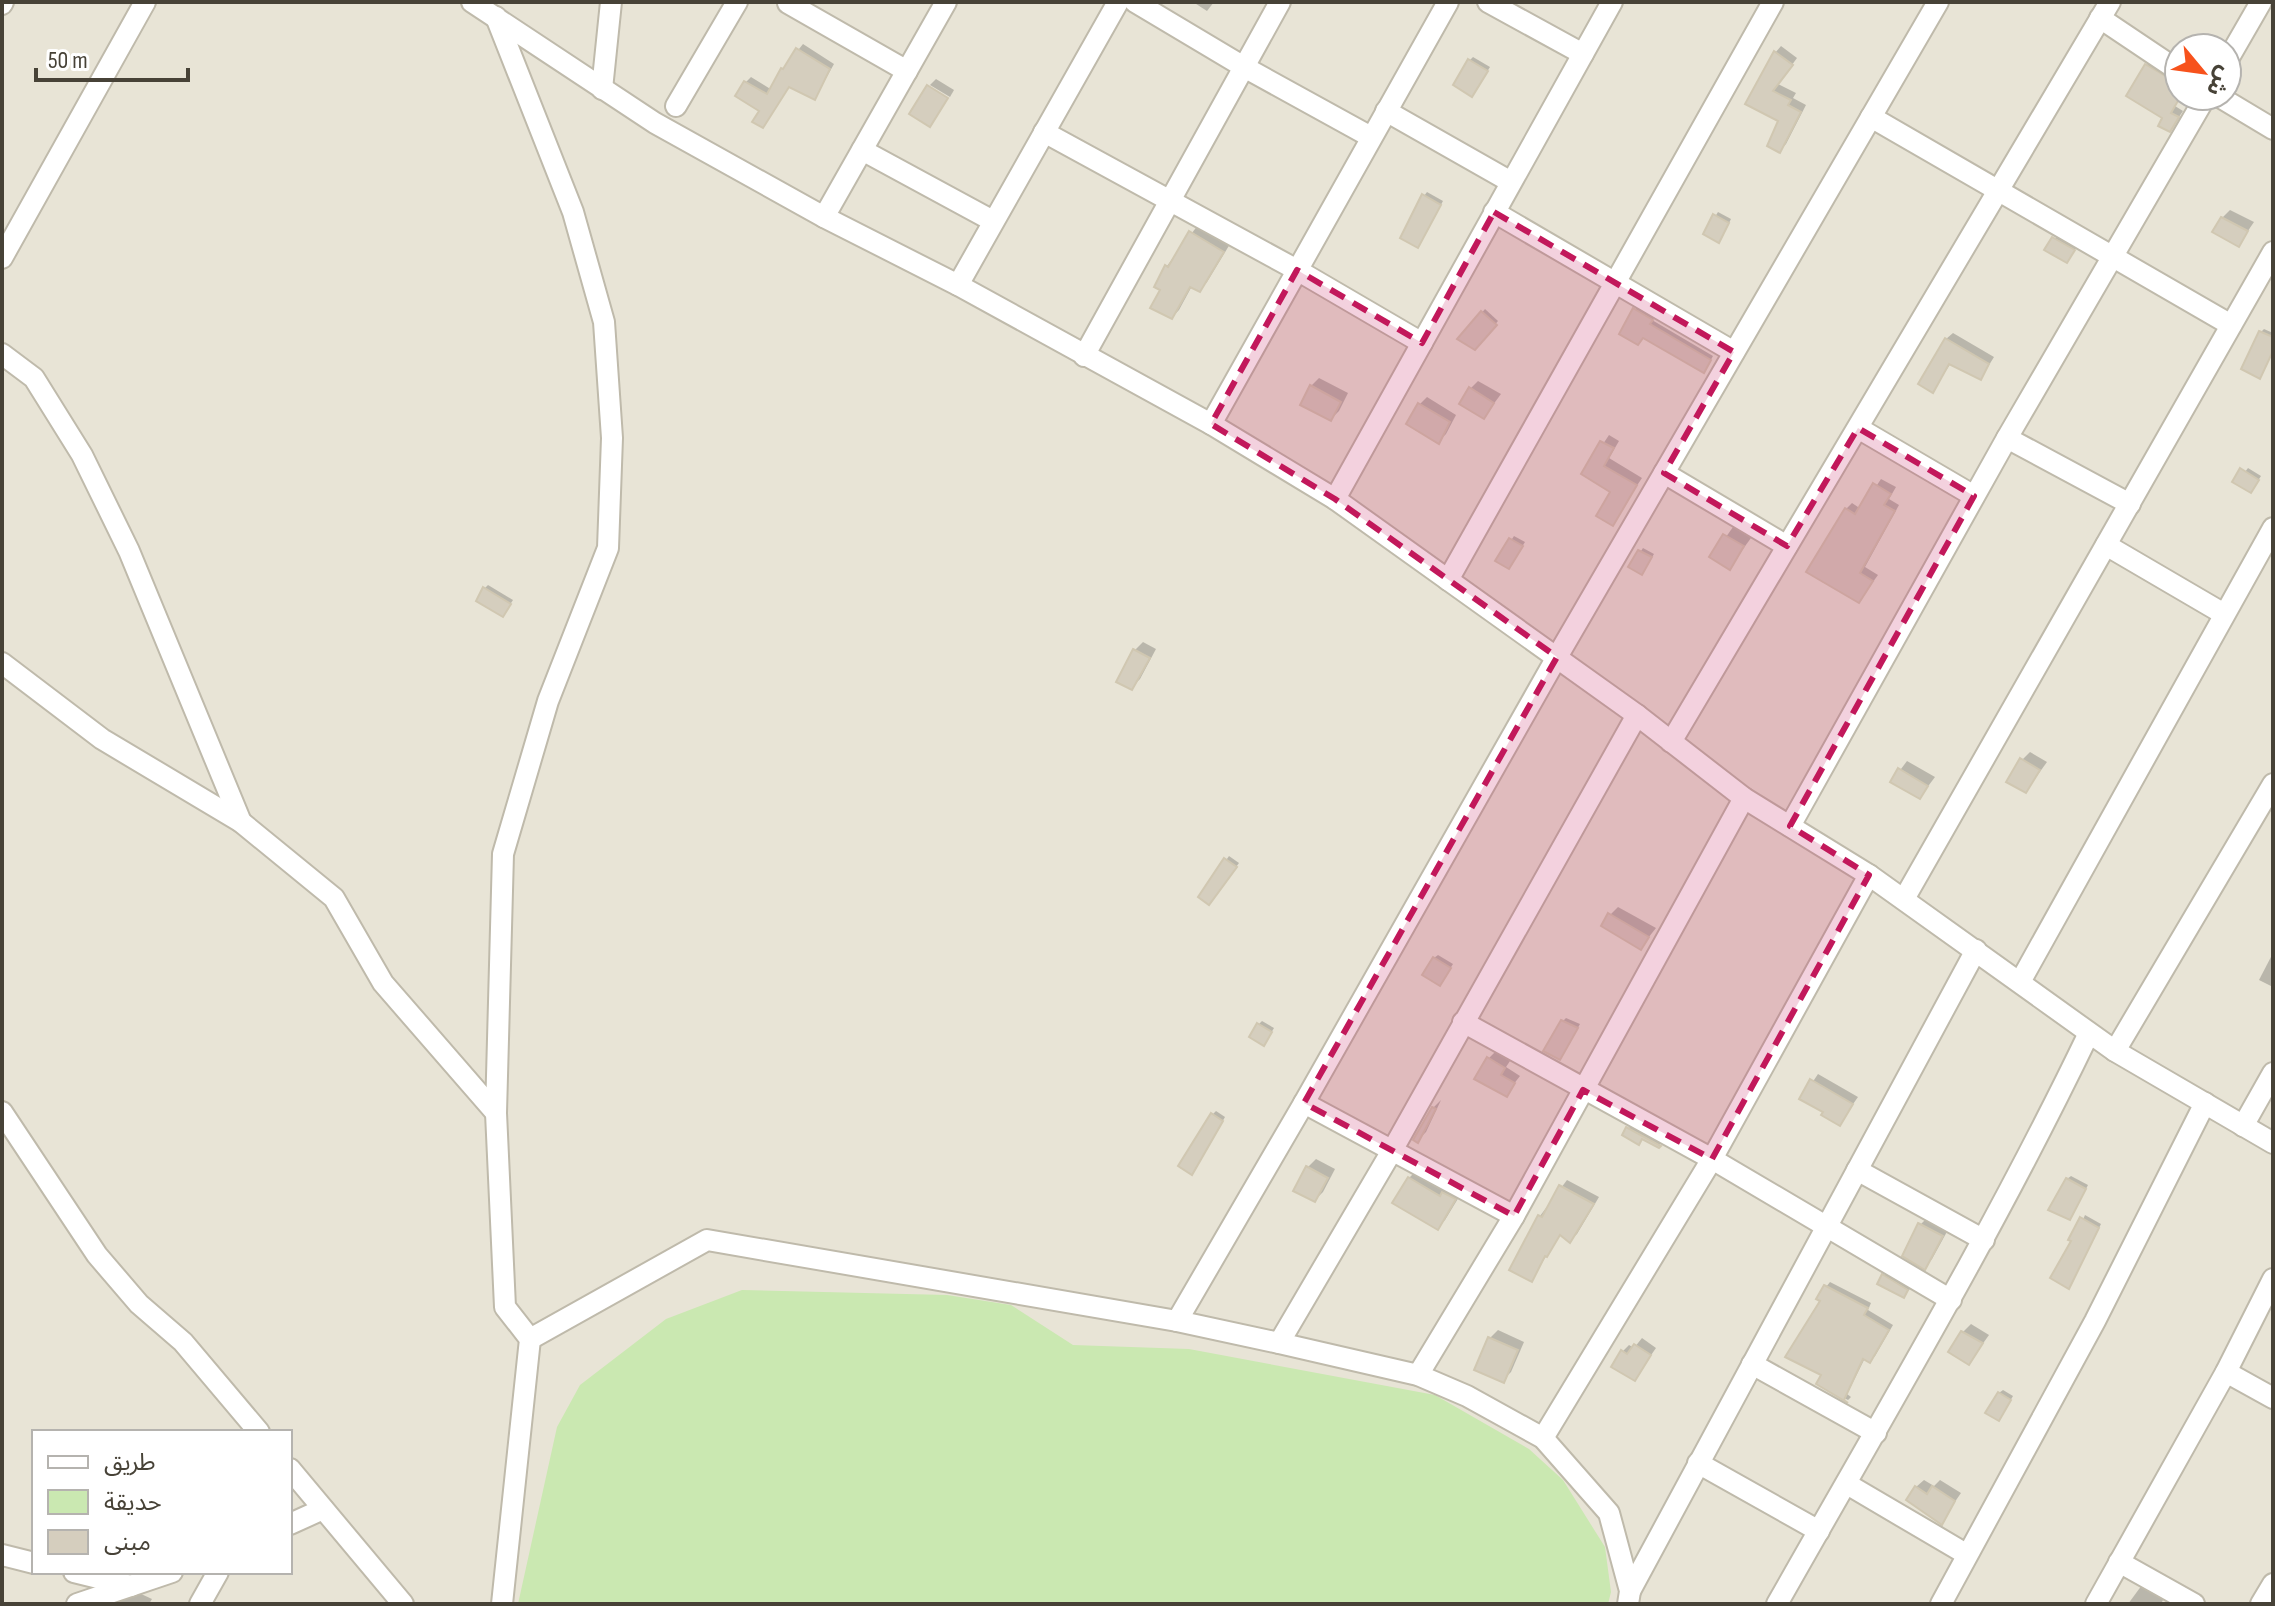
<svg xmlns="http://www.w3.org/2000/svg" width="2275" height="1606" viewBox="0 0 2275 1606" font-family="'Sofia Sans Condensed','Noto Sans Arabic',sans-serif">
<rect width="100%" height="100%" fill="#f4f1e8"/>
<path fill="#e8e4d6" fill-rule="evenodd" d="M2,2H2273V1604H2ZM2179,48H2227V96H2179ZM34,1432H290V1572H34Z"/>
<path fill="#cae8b1" d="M742,1290L947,1295L1011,1305L1073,1345L1189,1349L1435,1395L1529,1449L1563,1480L1605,1547L1611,1592L1608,1604H518L557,1427L580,1385L666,1319Z"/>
<g fill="#0003">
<path d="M1193,2H1214L1207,11Z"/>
<path d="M803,44L834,64L815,98L790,85L763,126L761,110L746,82L751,77L772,90L783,69Z"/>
<path d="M1781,46L1797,58L1778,84L1796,93L1793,98L1806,105L1786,144L1780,150L1781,120L1748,103L1775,53Z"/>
<path d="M1473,57L1490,67L1475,91L1470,60Z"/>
<path d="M2153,59L2179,77V96H2181L2175,106L2183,111L2170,130L2147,65Z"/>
<path d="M936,79L954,90L950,97L930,85Z"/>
<path d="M1427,192L1443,201L1421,242L1424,196Z"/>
<path d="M2230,210L2254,222L2239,244L2222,218Z"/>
<path d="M1718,212L1731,219L1722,237L1705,233Z"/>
<path d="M1198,225L1230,244L1207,282L1199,290L1192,286L1179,310L1172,317L1163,289L1157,286L1167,266Z"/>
<path d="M2062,230L2081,241L2066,261L2047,249Z"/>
<path d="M1638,306L1655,316L1652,320L1713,356L1707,367L1643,336L1635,310Z"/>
<path d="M1485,309L1498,321L1475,348L1460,339Z"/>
<path d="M2264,329L2273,333V351L2260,376L2261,332Z"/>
<path d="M1953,333L1994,357L1981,378L1951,363L1933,390L1946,339Z"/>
<path d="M1319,378L1348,393L1339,411L1331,419L1311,386Z"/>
<path d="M1478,381L1501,394L1484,417L1470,389Z"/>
<path d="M1427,397L1456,415L1446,434L1439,441L1420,404Z"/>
<path d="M1609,435L1619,441L1609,458L1642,478L1612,523L1613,491L1583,474Z"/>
<path d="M2248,468L2261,476L2254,487L2245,472Z"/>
<path d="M1881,479L1896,487L1889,499L1899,505L1865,567L1878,575L1859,601L1846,509L1852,503L1861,509Z"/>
<path d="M1733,527L1751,538L1730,567L1712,557Z"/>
<path d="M1514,536L1525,542L1512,563L1498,560Z"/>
<path d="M1643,548L1654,554L1645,569L1631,566Z"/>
<path d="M488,585L513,600L506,611L485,588Z"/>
<path d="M1143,642L1156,649L1140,679L1132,687L1135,650Z"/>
<path d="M2030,752L2047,762L2026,791L2022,760Z"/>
<path d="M1907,761L1935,777L1920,797L1892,781Z"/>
<path d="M1229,856L1239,863L1212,899L1201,896Z"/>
<path d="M1618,907L1656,928L1641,947L1610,915Z"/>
<path d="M2273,953V987L2259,980Z"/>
<path d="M1438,955L1453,964L1443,980L1434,958Z"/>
<path d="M1566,1018L1580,1024L1563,1054V1021Z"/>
<path d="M1262,1021L1274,1028L1267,1040L1258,1025Z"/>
<path d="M1495,1052L1510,1061L1506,1067L1520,1076L1506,1094L1488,1059Z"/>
<path d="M1818,1074L1858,1097L1839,1124L1825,1111L1802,1098Z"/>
<path d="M1441,1100L1426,1132L1418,1140L1433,1108Z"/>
<path d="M1216,1111L1225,1117L1195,1169L1213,1114Z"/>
<path d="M1635,1121L1666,1138L1659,1145L1644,1137L1639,1142L1624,1134Z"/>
<path d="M1316,1159L1335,1169L1323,1192L1315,1200L1308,1167Z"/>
<path d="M1416,1171L1462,1192L1445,1220L1437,1228L1409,1178Z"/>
<path d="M2071,1176L2088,1185L2073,1214L2067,1179Z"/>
<path d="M1567,1180L1599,1197L1577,1234L1570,1240L1561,1234L1531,1279L1512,1269L1540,1216Z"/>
<path d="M2085,1215L2101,1224L2069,1287L2074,1240Z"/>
<path d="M1928,1217L1949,1228L1932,1259L1925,1267L1920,1225Z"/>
<path d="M1892,1268L1912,1287L1904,1295L1884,1276Z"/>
<path d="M1830,1282L1871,1303L1868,1310L1893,1325L1875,1356L1870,1361L1865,1358L1847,1394L1851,1397L1848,1400L1818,1384L1823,1374L1822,1300L1826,1287Z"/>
<path d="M1971,1324L1989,1335L1969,1363L1963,1332Z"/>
<path d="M1498,1330L1524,1342L1511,1372L1503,1380L1490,1338Z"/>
<path d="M1642,1338L1656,1348L1635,1378L1622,1352L1629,1345L1634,1348Z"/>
<path d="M2003,1390L2013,1396L2002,1415L1999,1393Z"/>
<path d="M1924,1480L1934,1486L1940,1480L1961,1493L1941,1522L1916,1487Z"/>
<path d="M2142,1585L2164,1598L2161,1604H2128Z"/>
<path d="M139,1593L152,1599L149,1604H112Z"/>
</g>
<g fill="#d5cebe" stroke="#d0c7b1" stroke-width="2">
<path d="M796,48L830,69L815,100L789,87L763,128L752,122L759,111L735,96L744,81L767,94L781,68L783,69Z"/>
<path d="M1774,51L1793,65L1773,91L1791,100L1788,105L1801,112L1780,153L1767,146L1778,121L1745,104Z"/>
<path d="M1468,59L1488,71L1472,97L1453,85Z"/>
<path d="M2145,64L2179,84V99L2171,113L2179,117L2170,132L2158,126L2162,118L2126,96Z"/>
<path d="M927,85L948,98L930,127L909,114Z"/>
<path d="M1422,194L1441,205L1418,248L1400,238Z"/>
<path d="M1713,214L1729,223L1719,243L1703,234Z"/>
<path d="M2221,217L2248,231L2239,247L2212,232Z"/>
<path d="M1189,231L1224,252L1200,292L1190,287L1172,319L1150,308L1160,290L1154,287L1165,265L1168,267Z"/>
<path d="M2052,237L2075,250L2067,263L2044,250Z"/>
<path d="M1633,308L1653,320L1650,324L1711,360L1704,373L1643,338L1638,345L1619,334Z"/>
<path d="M1481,311L1497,325L1475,350L1457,339Z"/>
<path d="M2259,331L2273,337V351L2260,379L2241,369Z"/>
<path d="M1945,338L1989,364L1981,380L1949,364L1933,393L1918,384Z"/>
<path d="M1310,385L1341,402L1331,421L1300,405Z"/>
<path d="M1469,387L1494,403L1484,419L1459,404Z"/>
<path d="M1418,403L1450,422L1439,444L1406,424Z"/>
<path d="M1600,441L1614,448L1604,466L1637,485L1613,526L1596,516L1610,492L1581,474Z"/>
<path d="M2240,468L2259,480L2251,493L2232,482Z"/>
<path d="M1873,483L1891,494L1884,505L1895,511L1860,573L1873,581L1859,603L1806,572L1845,508L1855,514Z"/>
<path d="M1723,534L1744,546L1730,570L1709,557Z"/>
<path d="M1509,538L1523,546L1509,569L1495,561Z"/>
<path d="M1638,550L1652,557L1642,575L1628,567Z"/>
<path d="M483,587L511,604L503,617L476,601Z"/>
<path d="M1133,649L1150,658L1132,690L1116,682Z"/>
<path d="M2020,758L2040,770L2026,793L2006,782Z"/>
<path d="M1898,768L1928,786L1920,799L1890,782Z"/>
<path d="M1224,858L1237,867L1209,905L1198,897Z"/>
<path d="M1608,913L1649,937L1641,950L1601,926Z"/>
<path d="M1433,957L1451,968L1440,986L1422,975Z"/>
<path d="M1561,1020L1578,1028L1560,1060L1543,1051Z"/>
<path d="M1257,1023L1272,1032L1264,1046L1249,1037Z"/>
<path d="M1487,1057L1505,1068L1501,1075L1515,1083L1507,1097L1474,1079Z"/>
<path d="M1810,1079L1853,1104L1840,1126L1821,1115L1823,1112L1799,1099Z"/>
<path d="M1432,1107L1436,1109L1418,1143L1413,1140Z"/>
<path d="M1211,1113L1223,1121L1192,1175L1178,1166Z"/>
<path d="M1626,1127L1661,1146L1659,1148L1642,1139L1639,1145L1622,1135Z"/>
<path d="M1306,1166L1328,1178L1315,1202L1293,1191Z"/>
<path d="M1408,1177L1440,1196L1442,1192L1456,1199L1438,1230L1392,1203Z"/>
<path d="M2066,1178L2086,1189L2070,1220L2048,1210Z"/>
<path d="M1559,1185L1594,1204L1570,1243L1560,1235L1547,1257L1545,1256L1532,1282L1509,1270L1538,1215L1542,1217Z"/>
<path d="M2080,1217L2099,1228L2069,1289L2050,1278L2071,1241L2068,1240Z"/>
<path d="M1918,1223L1943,1236L1925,1270L1902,1256Z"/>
<path d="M1882,1274L1908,1290L1904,1298L1877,1284Z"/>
<path d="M1824,1285L1868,1308L1864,1315L1889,1330L1870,1363L1863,1359L1844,1400L1848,1403L1816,1384L1821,1375L1785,1357L1820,1301L1816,1299Z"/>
<path d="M1961,1331L1983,1343L1969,1365L1948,1352Z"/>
<path d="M1488,1337L1518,1350L1504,1383L1474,1370Z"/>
<path d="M1634,1344L1651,1355L1635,1381L1611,1367L1621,1350L1627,1354Z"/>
<path d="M1998,1392L2011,1400L1999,1421L1985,1413Z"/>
<path d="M1915,1486L1927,1494L1932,1486L1955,1501L1942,1525L1906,1500Z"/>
</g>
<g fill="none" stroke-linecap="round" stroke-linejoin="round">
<g stroke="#bfbaab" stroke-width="24">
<g id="minor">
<path d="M472,2L655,123L824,217L958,285L1211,424L1335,499L1637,715L1744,798L1869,875L2115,1051L2273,1143"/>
<path d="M1135,2L1244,67L1371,137"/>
<path d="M1488,2L1583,54"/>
<path d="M788,3L907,71"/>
<path d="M2,4L3,2"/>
<path d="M496,17L573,212L604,322L612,438L608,548L548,701L503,854L496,1113L505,1307L530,1339L502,1604"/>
<path d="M2100,18L2179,71"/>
<path d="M2227,61L2261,2"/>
<path d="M602,89L611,2"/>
<path d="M2218,96L2273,129"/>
<path d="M676,106L737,2"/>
<path d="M1386,111L1511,182"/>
<path d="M1871,117L2231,325"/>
<path d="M1044,132L1297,270L1422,343"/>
<path d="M862,150L993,221"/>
<path d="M1494,212L1734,352"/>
<path d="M824,217L946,2"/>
<path d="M2,258L145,2"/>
<path d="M958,285L1118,2"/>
<path d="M2,354L34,378L82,455L129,551L241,822"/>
<path d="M1084,356L1280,2"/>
<path d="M1211,424L1448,2"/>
<path d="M1858,428L1974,496"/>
<path d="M2007,438L2130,504"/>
<path d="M1664,473L1787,546"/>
<path d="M1335,499L1612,2"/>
<path d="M2106,545L2224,614"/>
<path d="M1448,580L1773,2"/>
<path d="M2,663L102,739L241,822L334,898L383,983L496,1113"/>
<path d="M1671,742L2110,2"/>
<path d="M1790,826L2007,438L2206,96"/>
<path d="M1904,899L2273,252"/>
<path d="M2020,982L2273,528"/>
<path d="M1463,1022L1712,1159L1951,1300"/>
<path d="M2115,1051L2273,784"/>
<path d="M1304,1103L1514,1216"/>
<path d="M2,1112L97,1255L139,1304L183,1342L259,1432"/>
<path d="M2243,1126L2273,1073"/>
<path d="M1857,1170L1984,1240"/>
<path d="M1177,1321L1304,1103L1557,657L1938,2"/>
<path d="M530,1339L707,1240L1177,1321L1279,1343L1418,1375L1467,1396L1543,1438L1609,1513L1630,1591L1628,1604"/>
<path d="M1279,1343L1393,1149L1637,715"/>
<path d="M1752,1364L1876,1433"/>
<path d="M2226,1372L2273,1398"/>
<path d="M1418,1375L1514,1216L1744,798"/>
<path d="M1543,1438L1712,1159L1869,875"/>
<path d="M1698,1463L1819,1531"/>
<path d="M290,1469L403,1604"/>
<path d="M1847,1484L1966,1554"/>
<path d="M290,1524L323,1509"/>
<path d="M2,1555L34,1563"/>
<path d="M2119,1562L2194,1604"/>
<path d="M74,1572L131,1586"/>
<path d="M1630,1591L1976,950"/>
<path d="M77,1604L172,1572"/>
<path d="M200,1604L218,1572"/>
<path d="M1777,1604C1884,1415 1995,1229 2089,1033"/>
<path d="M1941,1604L2095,1321L2205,1103"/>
<path d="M2096,1604L2226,1372L2273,1279"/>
<path d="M2261,1604L2273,1584"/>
</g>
</g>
<use href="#minor" stroke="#fff" stroke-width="20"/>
</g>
<path fill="#c2185b" fill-opacity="0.2" stroke="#c2185b" stroke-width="6" stroke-dasharray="16 10" stroke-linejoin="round" d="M1494,212L1734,352L1664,473L1787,546L1858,428L1974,496L1790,826L1869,875L1712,1159L1583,1090L1514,1216L1304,1103L1557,657L1335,499L1211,424L1297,270L1422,343Z"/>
<rect width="2275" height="1606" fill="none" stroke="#474237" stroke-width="8"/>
<rect x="32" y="1430" width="260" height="144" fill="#ffffff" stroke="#b5b3af" stroke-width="2"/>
<rect x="48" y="1456" width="40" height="12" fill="#ffffff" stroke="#b5b3af" stroke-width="2"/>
<text x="104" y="1470" font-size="24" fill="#474237">طريق</text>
<rect x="48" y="1490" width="40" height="24" fill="#cae8b1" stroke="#b5b3af" stroke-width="2"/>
<text x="104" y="1510" font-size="24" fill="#474237">حديقة</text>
<rect x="48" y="1530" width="40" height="24" fill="#d5cebe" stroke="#b5b3af" stroke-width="2"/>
<text x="104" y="1550" font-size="24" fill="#474237">مبنى</text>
<g transform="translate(2203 72) rotate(119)"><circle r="38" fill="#ffffff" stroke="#b5b3af" stroke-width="2"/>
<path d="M0-6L14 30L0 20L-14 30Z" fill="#f7521c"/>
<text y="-12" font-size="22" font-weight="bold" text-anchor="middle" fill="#474237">ش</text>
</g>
<path d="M36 68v12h152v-12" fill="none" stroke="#474237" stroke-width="4"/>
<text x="48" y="68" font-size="24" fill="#474237" stroke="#ffffff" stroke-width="6" paint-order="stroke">50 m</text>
</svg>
